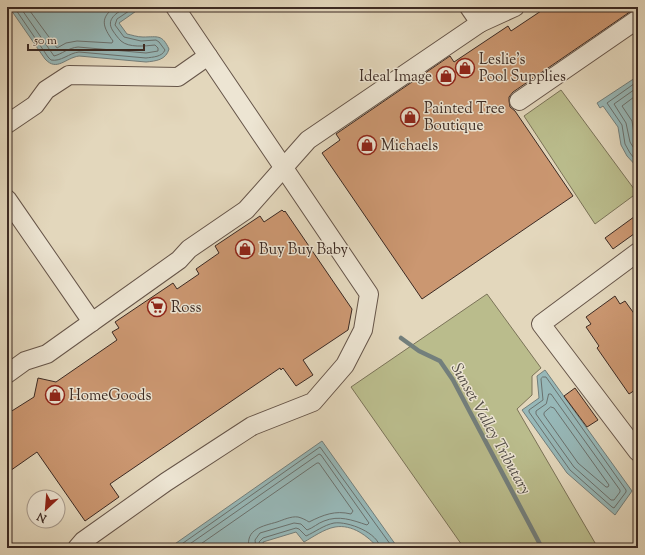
<svg xmlns="http://www.w3.org/2000/svg" width="645" height="555" viewBox="0 0 645 555" font-family="'Sorts Mill Goudy',serif">
<rect width="100%" height="100%" fill="#e3d7bc"/>
<filter id="stains"><feTurbulence type="fractalNoise" baseFrequency=".005" numOctaves="4"/><feColorMatrix values="0 0 0 0 .2 0 0 0 0 .09 0 0 0 0 .02 0 0 0 .5 -.17"/></filter>
<radialGradient id="worn" r=".72"><stop offset=".6" stop-color="#630" stop-opacity="0"/><stop offset="1" stop-color="#630" stop-opacity=".3"/></radialGradient>
<g fill="#babc8c" stroke="#7b7358">
<path d="M561,90L637,193L595,224L524,116Z"/>
<path d="M487,294L541,368L532,376V395L517,409L598,548H464L351,387Z"/>
</g>
<g fill="#97b8b8" stroke="#737f7c">
<path d="M9,7H142L119,23L127,34C132,35 137,37 143,37C158,37 162,34 169,49C166,60 156,61 146,62L79,56C65,58 57,72 45,59Z"/>
<path d="M638,76V168L627,156L621,145L618,127L603,106L600,108L597,103Z"/>
<path d="M545,370L632,491L615,515L567,473L522,410L539,398L537,376Z"/>
<path d="M322,441L398,548H378C368,536 352,524 335,527C324,529 313,537 304,542L296,532L263,542L265,548H169Z"/>
</g>
<g fill="none" stroke-linecap="round" stroke-linejoin="round">
<g stroke="#6a716e" stroke-width="1">
<path d="M14,7L48,57L51,60C61,62 69,53 79,52L146,58C153,57 162,57 165,50L159,42L156,40L141,41L124,37L115,25L117,19L135,7"/>
<path d="M20,7L54,56C62,54 68,48 78,47L146,53L158,51V48L155,45C145,46 129,48 121,41C118,38 115,34 113,31C105,19 117,13 126,7"/>
<path d="M27,7L57,48L66,43L77,41L112,43L113,41C103,27 99,18 115,7"/>
<path d="M638,81L607,103L622,125L625,144L630,153L638,163"/>
<path d="M638,87L614,104L626,123L630,142L638,155"/>
<path d="M638,94L622,106L632,121L635,140L638,145"/>
<path d="M543,377H546L626,490V492L614,508L612,507L570,470L529,412V410L543,400L541,379Z"/>
<path d="M549,394H551L620,490V492L614,500H611L574,467L536,414V411L546,404Z"/>
<path d="M551,407L554,408L609,485L608,487H606L578,463L544,415V413Z"/>
<path d="M176,548L320,447L393,548"/>
<path d="M184,548L319,454L321,455L369,523L367,525C352,520 339,515 324,521C318,523 313,528 307,530L301,524L294,523L260,533L255,540L256,548"/>
<path d="M195,548L317,463H319L353,511L351,514C335,510 323,515 309,522C306,520 302,518 298,517C291,516 283,520 277,522C263,526 245,529 249,548"/>
<path d="M261,548L259,542L263,538L296,528L299,529L306,536C315,532 324,525 334,523C348,521 379,533 380,548"/>
</g>
<path stroke="#737f7c" stroke-width="4.5" d="M401,338L419,351L440,361L453,380L542,548"/>
</g>
<g fill="#cb9771" stroke="#3c2a23">
<path d="M547,7H637L513,92L509,97V101L510,107L515,111L573,196L422,299L322,153L340,140L336,134L450,56L454,62L508,26L511,31Z"/>
<path d="M282,210L284,212L285,211L352,309L348,330L303,360L313,375L296,386L283,368L281,370L280,368L110,484L119,497L85,521L37,452L7,473V414L34,397L38,378L56,382L117,340L112,332L119,328L115,322L173,283L177,289L199,274L196,269L219,253L215,246L260,216L264,222Z"/>
<path d="M638,214V231L613,249L605,238Z"/>
<path d="M615,296L620,304L625,301L638,319V388L629,394L597,348L599,346L586,327L591,324L586,317Z"/>
<path d="M575,388L598,420L587,427L564,396Z"/>
</g>
<g fill="none" stroke-linecap="round" stroke-linejoin="round">
<g stroke="#665549" stroke-width="20">
<g id="minor">
<path d="M469,7L480,23"/>
<path d="M519,101L638,19"/>
<path d="M7,124L35,105L46,90L69,75L178,77L208,56"/>
<path d="M7,199L92,322"/>
<path d="M638,252L541,324L638,452"/>
<path d="M7,374L25,361L47,354L179,260L189,249L246,210L308,140L480,23L515,7"/>
<path d="M77,548L83,541L166,482L252,426L313,402L345,365L363,330L369,294L175,7"/>
</g>
</g>
<use href="#minor" stroke="#ede5d3" stroke-width="18"/>
</g>
<defs>
<g id="shop-ring" transform="scale(1)"><circle r="9.5" fill="#ede5d3" stroke="#8f2418" stroke-width="1.5"/><path d="M-5-2.5h2.3a2.7 3.5 0 0 1 5.4 0H5L5.5 6h-11ZM-1.5-2.5h3a1.5 2.3 0 0 0-3 0Z" fill="#8f2418"/></g>
<g id="supermarket-ring" transform="scale(1)"><circle r="9.5" fill="#ede5d3" stroke="#8f2418" stroke-width="1.5"/><path d="M-6-5.5h2.5l.6 2H6L4.5 2H-2.5L-4.4-4H-6ZM-1.5 3.2a1.3 1.3 0 1 0 .1 0ZM3 3.2a1.3 1.3 0 1 0 .1 0Z" fill="#8f2418"/></g>
</defs>
<g fill-rule="evenodd">
<use href="#shop-ring" x="465" y="68"/>
<use href="#shop-ring" x="446" y="76"/>
<use href="#shop-ring" x="410" y="117"/>
<use href="#shop-ring" x="367" y="145"/>
<use href="#shop-ring" x="245" y="249"/>
<use href="#supermarket-ring" x="157" y="307"/>
<use href="#shop-ring" x="55" y="395"/>
</g>
<g text-anchor="middle" stroke-width="3" stroke-linejoin="round" paint-order="stroke">
<g font-size="15" fill="#3c2a23" stroke="#ede5d3" text-anchor="start">
<text x="479" y="64">Leslie's<tspan x="479" dy="17">Pool Supplies</tspan></text>
<text x="432" y="81" text-anchor="end">Ideal Image</text>
<text x="424" y="113">Painted Tree<tspan x="424" dy="17">Boutique</tspan></text>
<text x="381" y="150">Michaels</text>
<text x="259" y="254">Buy Buy Baby</text>
<text x="171" y="312">Ross</text>
<text x="69" y="400">HomeGoods</text>
</g>
<g font-size="16" font-style="italic" fill="#534e48" stroke="#ede5d3">
<text transform="translate(492 428) rotate(61)" y="6">Sunset Valley Tributary</text>
</g>
</g>
<rect width="645" height="555" fill="none" stroke="#e3d7bc" stroke-width="24"/>
<rect x="8" y="8" width="629" height="539" fill="none" stroke="#3c2a23" stroke-width="2"/>
<rect x="12" y="12" width="621" height="531" fill="none" stroke="#3c2a23"/>
<g transform="translate(46 509) rotate(206)"><circle r="19" fill="#ede5d3" stroke="#a69a8d"/>
<path d="M0-3L7 15L0 10L-7 15Z" fill="#8f2418"/>
<text y="-6" font-size="11" font-weight="bold" text-anchor="middle" fill="#3c2a23">N</text>
</g>
<path d="M28 44v6h116v-6" fill="none" stroke="#3c2a23" stroke-width="2"/>
<text x="34" y="44" font-size="12" fill="#3c2a23" stroke="#ede5d3" stroke-width="3" paint-order="stroke">50 m</text>
<rect width="100%" height="100%" filter="url(#stains)"/>
<rect width="100%" height="100%" fill="url(#worn)"/>
</svg>
